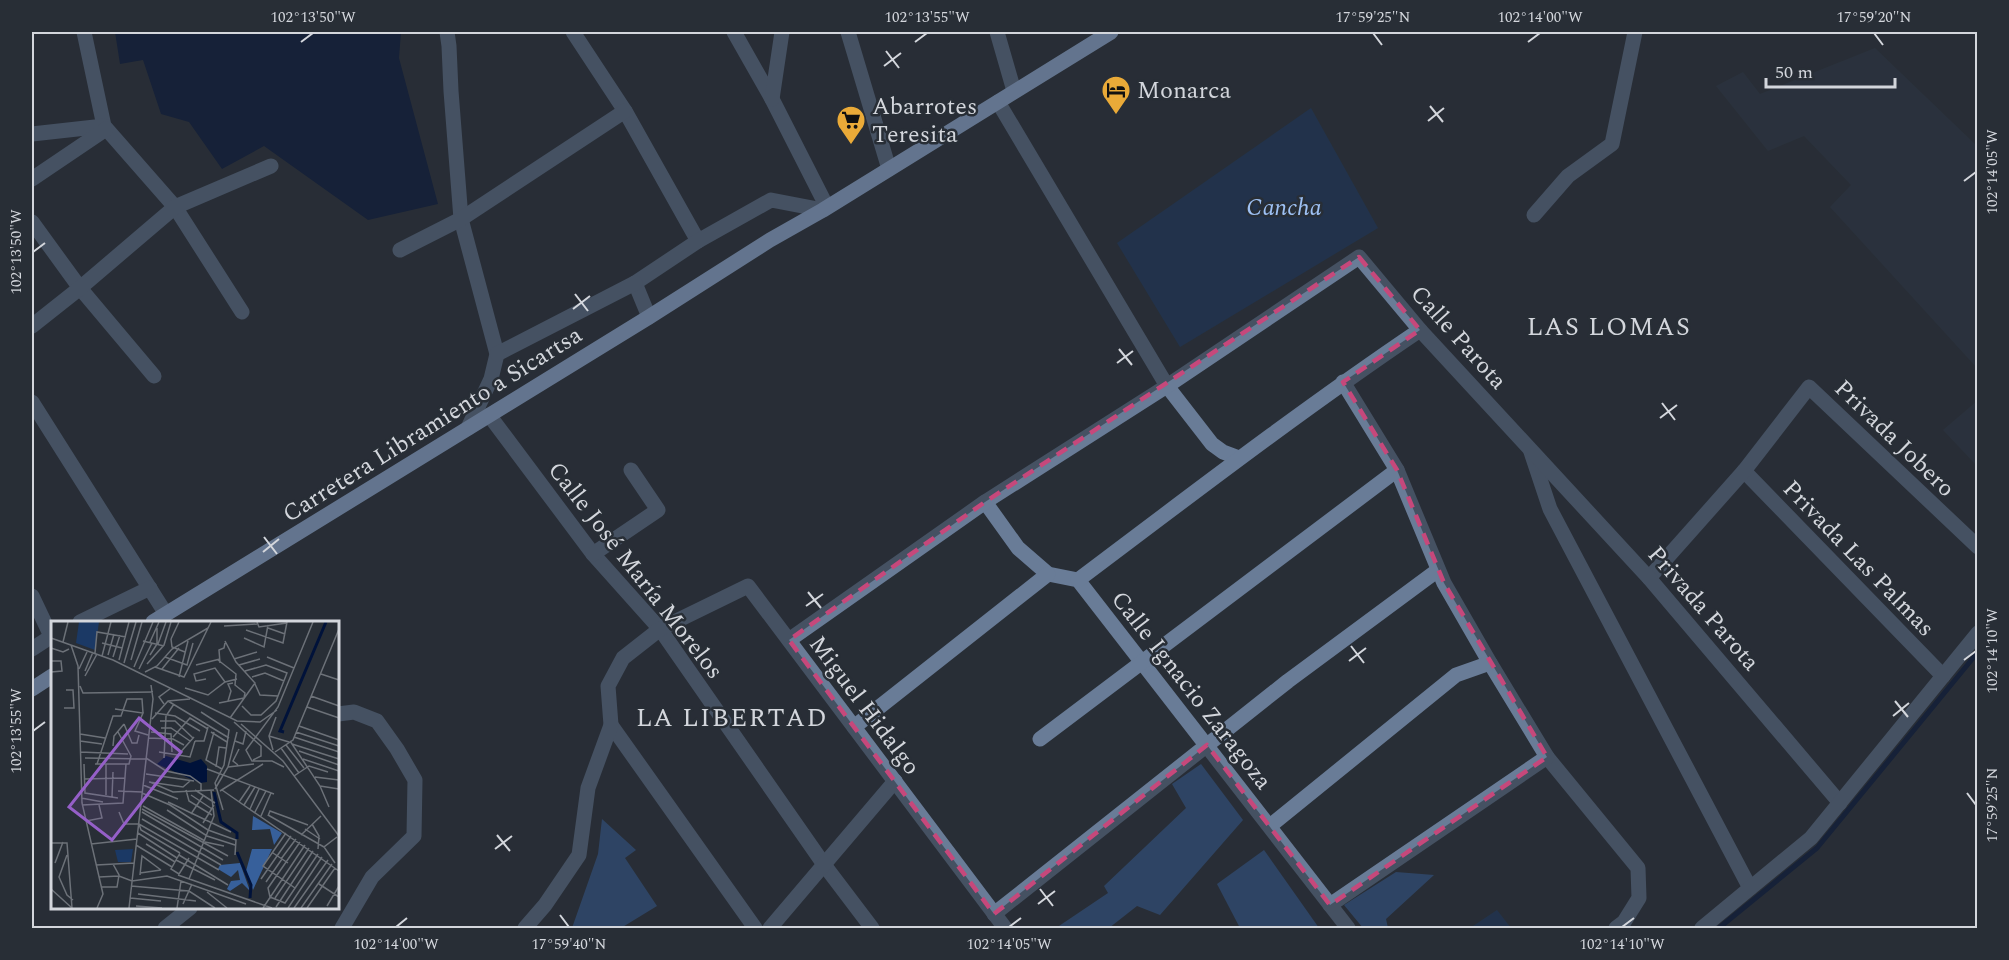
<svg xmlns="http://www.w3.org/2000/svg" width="2009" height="960" viewBox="0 0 2009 960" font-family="Spectral,serif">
<rect width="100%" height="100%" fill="#282e36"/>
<g fill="#2e3745">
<path d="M1875,48L1977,146V368L1830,207L1851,185L1804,136L1768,151L1716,86L1743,72L1760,94Z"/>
<path d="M1977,401V466L1943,430Z"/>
</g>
<g fill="#1b3965">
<path d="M1311,108L1378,228L1180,347L1117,243Z"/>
<path d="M1497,910L1511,928H1470Z"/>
</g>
<g fill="#37609b">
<path d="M1201,764L1243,820L1160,915L1137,906L1109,928H1056L1108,893L1104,886L1186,808L1172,784Z"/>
<path d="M602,819L636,850L625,858L657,906L621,928H572L598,854Z"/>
<path d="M1264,850L1319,928H1240L1217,884Z"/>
<path d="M1396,872L1434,875L1386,919L1388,928H1363L1344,905Z"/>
</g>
<path fill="#00123a" d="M115,32H401L399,58L438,204L368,220L264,146L222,169L189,122L161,114L143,60L120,64Z"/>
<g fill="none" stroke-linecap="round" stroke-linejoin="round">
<path stroke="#00123a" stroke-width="5" d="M1719,928L1817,848L1978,652"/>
<g stroke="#697c97" stroke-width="15">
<path d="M84,32L104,126L175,207L242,312"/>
<path d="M447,32L449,46L451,91L461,219L497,354L491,379L468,428"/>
<path d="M573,32L625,111L698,241"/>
<path d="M734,32L772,99L827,207"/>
<path d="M848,32L889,169"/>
<path d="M997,32L1014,91"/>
<path d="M772,99L782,32"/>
<path d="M998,102L1167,386L1212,444L1223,452L1239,458"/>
<path d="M32,134L104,126"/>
<path d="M32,179L106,129"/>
<path d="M1534,215L1568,176L1612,144L1635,32"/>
<path d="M32,222L80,288L154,376"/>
<path d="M400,250L461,219L625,111"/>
<path d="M649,317L635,283L698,241L771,200L823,210"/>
<path d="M32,326L80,288L175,207L271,166"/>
<path d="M497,354L635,283"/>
<path d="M1343,382L1397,470L1444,583L1490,663L1547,757L1638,868L1639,898L1624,922L1616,928"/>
<path d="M32,402L166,614"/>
<path d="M489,415L593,554L660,629L825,866L872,928"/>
<path d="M1531,452L1550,509L1750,888"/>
<path d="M1744,471L1943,676"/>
<path d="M985,502L1018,548L1048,574L1078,580L1348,928"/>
<path d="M593,554L658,510L631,470"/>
<path d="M1649,578L1744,471L1809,387L1978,547"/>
<path d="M1078,580C1191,495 1303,409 1420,330"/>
<path d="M32,596L51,636"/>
<path d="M80,622L150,588"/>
<path d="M789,640L985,502L1167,386L1359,257L1420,330L1649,578L1840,803"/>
<path d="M32,649L52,636"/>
<path d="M338,714L354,712L377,721L397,749L415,780L414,836L372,877L342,928"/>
<path d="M611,725L755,928"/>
<path d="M854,727L1048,574"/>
<path d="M1040,739L1397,470"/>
<path d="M1270,826L1456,675L1490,663"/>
<path d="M1330,905L1547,757"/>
<path d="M994,914L1288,681L1438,570"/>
<path d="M165,928L190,908"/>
<path d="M525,928L545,905L579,855L588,788L611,725L608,686L623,658L660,629L748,586L1005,928"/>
<path d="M770,928L895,781"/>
<path d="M1702,928L1811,838L1978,633"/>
</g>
<g stroke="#accbf8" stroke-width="15">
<path d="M153,622L649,317L770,240L823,210L1111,32"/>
<path d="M32,689L52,676"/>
</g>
</g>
<path d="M0 0H2009V960H0ZM1359,257L1420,330L1343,382L1397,470L1444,583L1547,757L1330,905L1207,745L994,914L789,640L985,502Z" fill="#282e36" fill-opacity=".55" fill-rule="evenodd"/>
<path fill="none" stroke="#c6487b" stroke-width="4.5" stroke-dasharray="12 8" stroke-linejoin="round" d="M1359,257L1420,330L1343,382L1397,470L1444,583L1547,757L1330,905L1207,745L994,914L789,640L985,502Z"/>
<path fill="none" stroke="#d3d6dc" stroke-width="2" d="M1373,33L1382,45M1874,33L1883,45M301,42L313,33M915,42L927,33M1528,42L1540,33M886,51L899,68M884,66L901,53M1430,106L1443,122M1428,121L1444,108M1964,181L1976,172M33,252L45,243M575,294L588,311M573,309L590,296M1119,349L1132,365M1117,363L1133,351M1662,403L1675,420M1660,418L1677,405M264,537L277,554M263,552L279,539M808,592L821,608M806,606L823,594M1351,646L1364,663M1964,660L1976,651M1349,661L1366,648M1895,701L1908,717M1893,716L1909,703M33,731L45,722M1967,793L1976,805M497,835L510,851M495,849L512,836M1040,889L1053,906M1038,904L1055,891M560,915L569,927M396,927L407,918M1009,927L1021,918M1622,927L1634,918"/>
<defs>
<g id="hotel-pin" transform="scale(1.5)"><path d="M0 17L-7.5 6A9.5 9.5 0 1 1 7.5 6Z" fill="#eaaa38" stroke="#282e36"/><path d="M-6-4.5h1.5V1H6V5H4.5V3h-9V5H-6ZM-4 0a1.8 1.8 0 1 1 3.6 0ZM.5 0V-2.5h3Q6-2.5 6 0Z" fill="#111"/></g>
<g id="supermarket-pin" transform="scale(1.5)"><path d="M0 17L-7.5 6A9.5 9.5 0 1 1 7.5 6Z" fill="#eaaa38" stroke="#282e36"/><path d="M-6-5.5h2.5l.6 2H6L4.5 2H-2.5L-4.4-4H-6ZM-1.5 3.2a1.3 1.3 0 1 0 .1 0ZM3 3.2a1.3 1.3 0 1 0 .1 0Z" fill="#111"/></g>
</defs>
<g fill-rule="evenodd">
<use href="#hotel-pin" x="1116" y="90"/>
<use href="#supermarket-pin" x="851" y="120"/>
</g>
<g text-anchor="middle" stroke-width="5" stroke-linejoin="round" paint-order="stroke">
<g font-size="24" fill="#d3d6dc" stroke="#282e36" text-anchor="start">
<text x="1137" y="98">Monarca</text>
<text x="872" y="114">Abarrotes<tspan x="872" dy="28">Teresita</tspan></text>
</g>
<g font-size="24" font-style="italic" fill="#9ec1f4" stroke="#282e36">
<text x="1284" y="215">Cancha</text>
</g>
<g font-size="24" fill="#d3d6dc" stroke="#282e36">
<text transform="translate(1459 337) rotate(48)" y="8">Calle Parota</text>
<text transform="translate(432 424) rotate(-32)" y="8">Carretera Libramiento a Sicartsa</text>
<text transform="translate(1895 438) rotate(44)" y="8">Privada Jobero</text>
<text transform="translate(1859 558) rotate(46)" y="8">Privada Las Palmas</text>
<text transform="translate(636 570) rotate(52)" y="8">Calle José María Morelos</text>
<text transform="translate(1704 608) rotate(49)" y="8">Privada Parota</text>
<text transform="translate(1192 690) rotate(52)" y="8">Calle Ignacio Zaragoza</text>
<text transform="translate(865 705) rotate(53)" y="8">Miguel Hidalgo</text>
</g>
<g font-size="26" letter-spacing="1.5" fill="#d3d6dc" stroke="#282e36">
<text x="1609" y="335">LAS LOMAS</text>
<text x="732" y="726">LA LIBERTAD</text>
</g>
</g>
<g transform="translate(51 621)">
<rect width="288" height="288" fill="#282e36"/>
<path d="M28,1H48L44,29L25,22ZM82,228L80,241H67L64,229Z" fill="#1b3965"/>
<path d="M202,195L231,212L223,224L219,208L201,209ZM201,228H221L202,269L195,250ZM189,242L199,270L191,262L179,270L176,268L180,260L189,259L187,249L180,256L167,248L169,244Z" fill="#37609b"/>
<path d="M115,135L139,142L150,138L156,145V161L149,162L106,143Z" fill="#00123a"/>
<path fill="none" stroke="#00123a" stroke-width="3" d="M233,111L229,110L275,1M163,171L170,201L186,212V218M186,231L200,264L199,277"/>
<path fill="none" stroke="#6c7178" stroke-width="1.5" d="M206,1L208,6L236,2M173,5L206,3M217,7L234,13M195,9L232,22L236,1M0,17L62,39L186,100L209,101L226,89M193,17L213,26L217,4M120,18L121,26L134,31M120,18L128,1M92,20L113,25M174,20L185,41L204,62L179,97M12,21L17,1M99,21L108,1M51,22L71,27M107,23L115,1M20,24L27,45L31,182L52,273L46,287M0,27L12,31L18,28M44,32L46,11L75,16M57,34L63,13M99,34L106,23V7M51,35L60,1M62,36L69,14M114,36L136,44L142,22M216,36L243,47M183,38L206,31M68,39L78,1M80,39L91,1M167,39L185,53L184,64L194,72L193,77M0,40H10L11,50L0,51M73,42L85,1M169,42L168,29L173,27L174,22M96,43L113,24L120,1M145,44L169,38M188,44L209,38M83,46L102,1M104,46L133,56L160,1M28,48L36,31M88,48L101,22M111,48L128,27M34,50L42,31M94,51L106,45L121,28L157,7M270,53L288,59M34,55L46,33M128,56L137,20M201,56L214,52L233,60M155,58L145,60L143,53L164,47L174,61M204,63L209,74L227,75M29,65L32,72L102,71M134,67L157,74L174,61L186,58M260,75L288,85M117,80L178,117M177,80L180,70L177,63L182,62M168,82L193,77M113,83L108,76L120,67M191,85L200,94H210L225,80L236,52L215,44L194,50M256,86L288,97M13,87H23L22,69H15M64,88L92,92L84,110L97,114M150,91L178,109L173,144L164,162L172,189M104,92L124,95L149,110M101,98L117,80L139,78M109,100H124L142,117M183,101L210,125V135L202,139M73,103L81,122H86L88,114M190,103L232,140L288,215M248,105L288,119M110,107H120L139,120M100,111L120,113L121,131M160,111L176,121M163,111L155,139L171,148M245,111L288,125M29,113L54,117M218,115L238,121M122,116L139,97L157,108M243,116L288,131M97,117L122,118L133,124M29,120L51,123M144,120H153L157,106M184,120L192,123L195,110M239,120L269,165L278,186M241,123L288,138M235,124L253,147M62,125L63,115L73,103M230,127L248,152M222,129L218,115L225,96M248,130L288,144M29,131L77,133M108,131L139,136L144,120M224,131L242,119L288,8M127,134L143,116M34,137L95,138M95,137L115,150L139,155L150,163V169M113,137L115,95L123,83M252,138L288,150M33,143L34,172L67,177M44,143H78L80,135L67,111M46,143L62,95H70L76,78H91L92,92M187,144L182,140L188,128M165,146L168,126L175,127M177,146L203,143M233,146L221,140H201L195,129L227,86L262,1M156,148L223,173M95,153L143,160M243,155L258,145L277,151M264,156L288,159M34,158L74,157M98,161L132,166L139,160M99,161L122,171L163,169M92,164L127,178M269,165L288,168M164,168L177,146L186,111M135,169L138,180L161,194M144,169L164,182M171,169L288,250M67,170L91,171M169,170L212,143M91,172L119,184L157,209L185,219L184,234M55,174V143M140,174L161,188M61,176L62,151M30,177L52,181M117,181L180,211M188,181L199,165M31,184L72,182L75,143M193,184L204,166M92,185L154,220M91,188L177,235M199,188L208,168M116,189L156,215L184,224M68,191L73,203H88L168,249M91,191L172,239M204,191L215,170M140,193L152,175M217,194L273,226M210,195L220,172M217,195L219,190L257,204M91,198L170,244M35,200L51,197L48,184M152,202L163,184M88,203L90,209L129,232M261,203L268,215L267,228M254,208L269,218M87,212L126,237M235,212L212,245L244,267M250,214L270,195M154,221L173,225M0,222H16L21,287M40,223L86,218M95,223L124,241M85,224L121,246M222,232L237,242M16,234L8,256L16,274L22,279M128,234L177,264M226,235L240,215M230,238L245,218M125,239L164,259M4,242L12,221M284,242L273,226L286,216M45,244L83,242M89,252L110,249M128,253L120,248L129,232M128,253L138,237M89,254L91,235L110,249M127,254L221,287M48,256L68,255L81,260L116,255L195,283M138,258L163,195L160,169M210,258L226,235M215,261L231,238M268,263L288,276M80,265L138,270L164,287M50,266H66L68,254L62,243M0,268L21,287M156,271L176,287M87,273L145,280M219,276L234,282L267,233M219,276L217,267L249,221M79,277L110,280M224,277L258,227M132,283L141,263M85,285L111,287M276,285L288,265M225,286L262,230M78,287L102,78L100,64M126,287L130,260M212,287L254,224M237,287L271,236M243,287L277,239M250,287L281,243M256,287L284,247"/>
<path fill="#955fc8" fill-opacity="0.15" stroke="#955fc8" stroke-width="3" d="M88,97L130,131L61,219L18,186Z"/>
<rect width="288" height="288" fill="none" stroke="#d3d6dc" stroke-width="3"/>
</g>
<rect width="2009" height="960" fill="none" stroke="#282e36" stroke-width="66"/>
<path d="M1766 78v9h129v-9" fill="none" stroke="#d3d6dc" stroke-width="3"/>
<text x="1775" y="78" font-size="18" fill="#d3d6dc" stroke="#282e36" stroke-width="4.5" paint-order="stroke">50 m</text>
<rect x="33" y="33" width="1943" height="894" fill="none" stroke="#d3d6dc" stroke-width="2"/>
<g font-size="15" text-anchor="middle" fill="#d3d6dc">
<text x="313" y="22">102°13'50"W</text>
<text x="927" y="22">102°13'55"W</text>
<text x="1373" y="22">17°59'25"N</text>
<text x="1540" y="22">102°14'00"W</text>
<text x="1874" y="22">17°59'20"N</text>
<text transform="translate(1992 172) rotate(-90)" y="5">102°14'05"W</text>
<text transform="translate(16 252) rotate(-90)" y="5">102°13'50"W</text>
<text transform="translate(1992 651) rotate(-90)" y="5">102°14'10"W</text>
<text transform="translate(16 731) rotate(-90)" y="5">102°13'55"W</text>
<text transform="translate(1992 805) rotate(-90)" y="5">17°59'25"N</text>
<text x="396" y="949">102°14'00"W</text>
<text x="569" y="949">17°59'40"N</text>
<text x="1009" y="949">102°14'05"W</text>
<text x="1622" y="949">102°14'10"W</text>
</g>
</svg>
